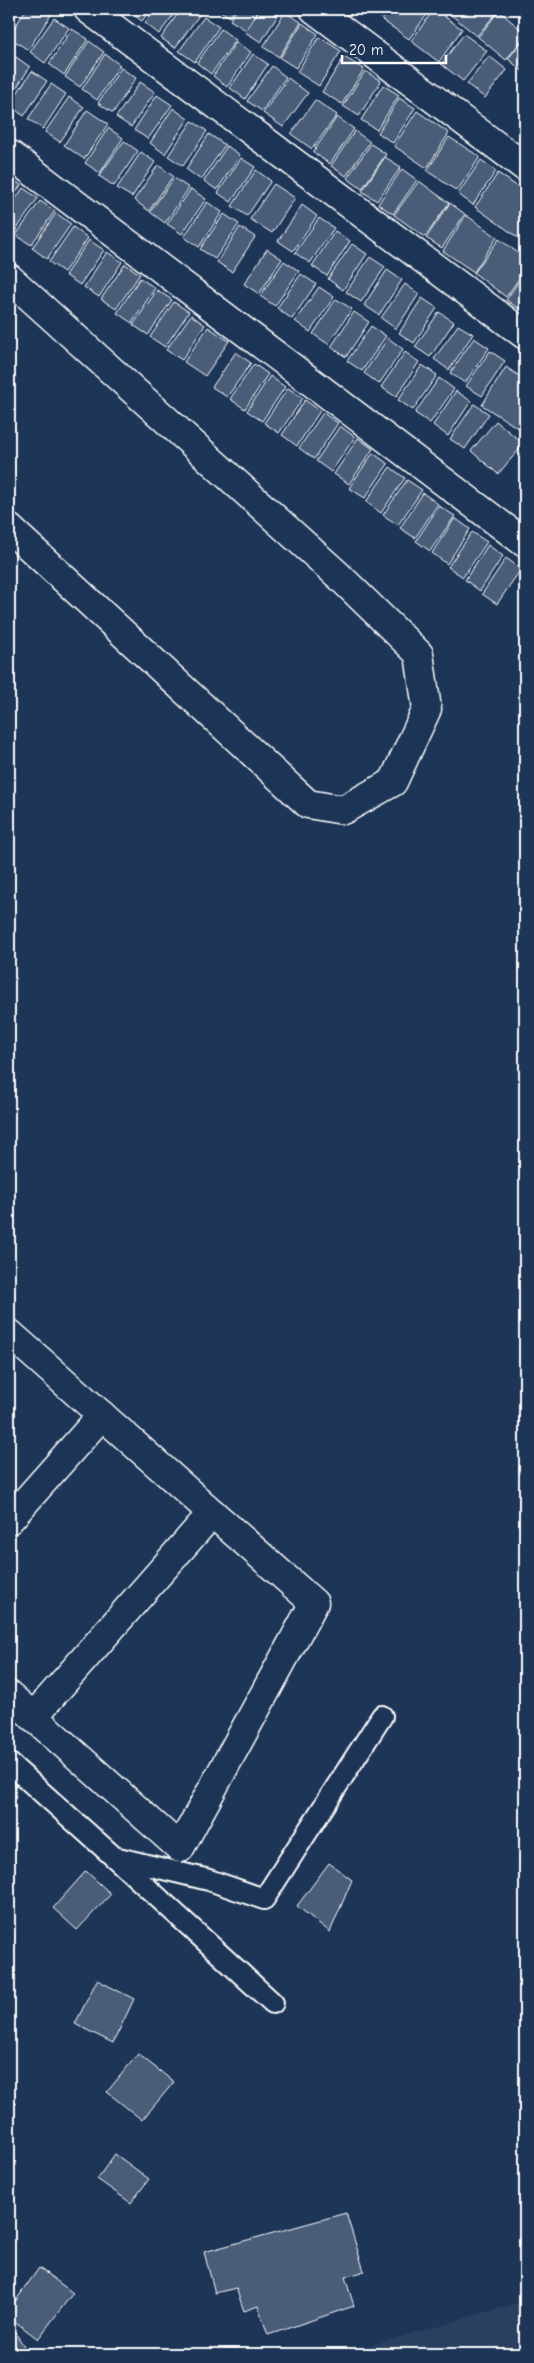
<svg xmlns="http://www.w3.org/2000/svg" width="534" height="2363" viewBox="0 0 534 2363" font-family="'Comic Neue',sans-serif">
<rect width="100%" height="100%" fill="#1d3557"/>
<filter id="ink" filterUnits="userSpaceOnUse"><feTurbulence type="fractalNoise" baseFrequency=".02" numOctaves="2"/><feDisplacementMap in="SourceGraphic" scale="10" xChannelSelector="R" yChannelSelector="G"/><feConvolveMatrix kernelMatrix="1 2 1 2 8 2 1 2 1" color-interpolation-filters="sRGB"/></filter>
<g filter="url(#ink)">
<path fill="#2a4161" d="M525,2301V2354H341Z"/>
<g fill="#4a5d79" stroke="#fff">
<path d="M26,9H43L51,15L28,50L9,37Z"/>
<path d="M125,9H151L142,21Z"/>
<path d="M155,9H178L159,34L145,23Z"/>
<path d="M181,9H192L200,14L175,48L161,38Z"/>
<path d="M217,9H235L230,17Z"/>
<path d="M237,9H259L246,30L230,20Z"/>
<path d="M260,9H282L261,42L245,32Z"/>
<path d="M369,9H388L381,18Z"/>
<path d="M390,9H431L409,39L382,20Z"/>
<path d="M434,9L462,29L439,62L411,41Z"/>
<path d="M454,9H495L498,11L477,36L450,14Z"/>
<path d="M499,11L525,33V36L506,60L478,37Z"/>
<path d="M285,12L301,22L279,57L263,47Z"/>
<path d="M204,17L219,27L195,62L179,51Z"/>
<path d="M54,18L69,28L45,63L30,52Z"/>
<path d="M302,23L318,34L296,68L280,58Z"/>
<path d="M72,29L88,39L64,75L49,64Z"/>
<path d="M221,29L236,40L211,74L197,63Z"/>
<path d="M464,34L487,51L463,81L441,64Z"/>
<path d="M319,37L341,51L319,86L297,72Z"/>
<path d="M525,37V73L508,59Z"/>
<path d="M89,41L104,52L80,87L65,77Z"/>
<path d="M236,42L251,52L227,87L213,76Z"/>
<path d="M105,54L120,65L97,100L82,89Z"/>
<path d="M253,54L268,64L245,99L230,88Z"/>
<path d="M489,56L507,70L485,98L467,84Z"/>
<path d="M16,57L30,67L9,99V67Z"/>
<path d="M344,57L364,69L342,104L322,92Z"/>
<path d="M272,66L286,77L262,111L247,101Z"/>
<path d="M121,68L136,78L113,113L98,103Z"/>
<path d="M32,71L47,81L24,116L9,105Z"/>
<path d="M365,71L381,81L359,116L343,106Z"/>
<path d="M288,78L308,93L283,127L263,113Z"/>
<path d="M140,82L155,92L131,127L116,117Z"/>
<path d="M51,84L66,94L43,129L28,119Z"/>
<path d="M383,85L399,95L377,130L361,120Z"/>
<path d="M157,95L172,105L148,139L134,130Z"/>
<path d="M69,97L84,107L60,142L45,132Z"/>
<path d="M399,98L415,108L393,143L378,133Z"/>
<path d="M315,100L337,115L312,149L291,134Z"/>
<path d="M173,108L188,119L165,154L150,143Z"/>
<path d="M87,110L108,124L84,159L64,145Z"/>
<path d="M417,111L449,133L427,168L394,146Z"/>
<path d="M337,117L354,129L330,164L313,152Z"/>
<path d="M192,121L207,131L183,166L168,156Z"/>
<path d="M108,128L123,138L100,173L85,163Z"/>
<path d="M355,131L370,142L346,176L331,166Z"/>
<path d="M209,134L225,145L201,180L186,169Z"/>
<path d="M449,137L480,157L457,191L427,171Z"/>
<path d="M124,141L138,151L114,186L99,176Z"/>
<path d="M371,144L386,154L362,189L347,178Z"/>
<path d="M227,146L240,155L217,190L204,181Z"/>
<path d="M141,152L155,162L132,197L117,188Z"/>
<path d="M385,157L401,167L377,201L362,191Z"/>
<path d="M241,158L255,167L231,202L218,193Z"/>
<path d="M481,160L496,171L473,205L458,194Z"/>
<path d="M158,165L173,176L149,211L134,200Z"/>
<path d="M402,169L417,180L393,214L378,204Z"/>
<path d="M256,170L271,181L247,216L232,206Z"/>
<path d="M498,173L525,192V232L520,239L475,207Z"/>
<path d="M9,177L21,185L9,203Z"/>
<path d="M174,178L189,188L165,223L150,212Z"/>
<path d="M419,181L449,203L425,237L394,215Z"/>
<path d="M274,184L295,198L272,233L250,219Z"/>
<path d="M23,188L38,198L14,233L9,229V209Z"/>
<path d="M191,189L206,199L182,234L167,224Z"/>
<path d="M40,201L55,211L31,245L16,235Z"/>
<path d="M207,202L222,212L199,247L184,237Z"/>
<path d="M450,203L465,214L442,248L426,238Z"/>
<path d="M302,205L317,216L293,251L278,241Z"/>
<path d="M56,213L71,224L47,259L32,248Z"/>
<path d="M224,214L239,224L215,259L200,249Z"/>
<path d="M466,215L497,237L474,272L443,251Z"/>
<path d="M319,218L334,228L310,263L295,253Z"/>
<path d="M73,227L88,238L64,272L49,262Z"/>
<path d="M240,227L255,237L232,272L217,262Z"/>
<path d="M335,231L350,241L327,276L312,266Z"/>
<path d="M499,239L525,258V270L506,297L474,273Z"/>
<path d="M89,240L104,250L80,285L65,275Z"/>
<path d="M352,244L367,254L343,290L328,279Z"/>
<path d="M267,249L282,259L259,294L244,284Z"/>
<path d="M107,252L122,262L99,297L84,287Z"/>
<path d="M370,257L385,267L361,302L346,292Z"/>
<path d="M284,261L299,271L275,306L260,296Z"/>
<path d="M125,264L140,274L116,309L101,299Z"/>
<path d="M387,270L402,280L379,315L364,305Z"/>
<path d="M525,272V313L506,300Z"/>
<path d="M301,274L316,284L292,319L277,308Z"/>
<path d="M140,278L155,288L132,323L117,313Z"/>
<path d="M405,284L419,294L396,329L381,318Z"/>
<path d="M319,287L334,297L310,332L295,321Z"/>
<path d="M157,290L172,300L148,335L133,325Z"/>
<path d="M422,298L437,308L414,343L399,333Z"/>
<path d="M336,299L352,309L328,344L313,334Z"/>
<path d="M174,302L189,312L165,347L150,337Z"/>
<path d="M354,312L369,322L346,357L331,347Z"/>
<path d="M439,312L454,322L430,357L415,347Z"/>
<path d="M191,315L205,325L182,360L166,350Z"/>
<path d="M458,325L473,334L449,370L434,359Z"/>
<path d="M371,326L386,336L362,371L347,361Z"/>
<path d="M208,327L229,341L205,376L184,362Z"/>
<path d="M388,338L403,349L379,384L364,373Z"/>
<path d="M474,338L489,348L465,383L450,373Z"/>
<path d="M490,351L505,361L482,396L466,386Z"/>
<path d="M236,352L251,363L227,397L212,387Z"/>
<path d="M405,352L419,362L396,397L381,387Z"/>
<path d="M254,364L268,374L245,409L230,399Z"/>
<path d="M422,365L437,375L413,410L398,400Z"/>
<path d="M506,367L525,380V416L518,428L482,405Z"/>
<path d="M270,376L285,387L262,421L247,411Z"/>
<path d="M439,378L454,389L430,423L415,413Z"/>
<path d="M288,388L303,398L279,433L264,423Z"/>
<path d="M456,391L471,401L448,436L433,425Z"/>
<path d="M305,400L320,411L297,446L282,435Z"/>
<path d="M474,404L489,414L465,449L450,439Z"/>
<path d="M323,413L338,423L314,459L299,448Z"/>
<path d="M496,421L524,444L498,474L471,451Z"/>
<path d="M340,426L355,437L331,472L316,461Z"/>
<path d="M358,438L373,449L349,484L334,474Z"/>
<path d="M373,453L388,464L365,498L349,488Z"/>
<path d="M390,467L405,478L381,513L366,502Z"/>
<path d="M407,480L422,490L398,525L383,515Z"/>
<path d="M423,493L438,504L415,538L400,528Z"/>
<path d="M439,506L455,516L430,551L416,541Z"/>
<path d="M455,518L470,529L447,564L432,553Z"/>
<path d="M472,532L487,542L463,577L448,567Z"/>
<path d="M488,545L503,556L480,591L465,580Z"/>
<path d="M506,558L521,569L497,604L482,594Z"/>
<path d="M329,1863L352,1880L330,1932L297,1906Z"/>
<path d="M86,1871L111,1894L77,1930L53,1908Z"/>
<path d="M97,1980L134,1999L113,2043L75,2024Z"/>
<path d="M138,2054L174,2082L142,2120L107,2092Z"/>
<path d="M115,2154L149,2179L131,2203L97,2179Z"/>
<path d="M346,2213L364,2271L345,2277L354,2306L268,2335L258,2306L244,2311L236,2288L215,2293L204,2252Z"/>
<path d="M39,2268L73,2293L38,2339L9,2317V2310Z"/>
<path d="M9,2323L27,2351L21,2354H9Z"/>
</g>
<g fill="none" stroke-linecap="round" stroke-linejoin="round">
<g stroke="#fff" stroke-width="24">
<g id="lane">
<path d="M9,1763L114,1857L209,1880L264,1899L382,1716"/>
<path d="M115,1858L273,2003"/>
</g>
</g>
<g stroke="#fff" stroke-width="31">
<g id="street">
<path d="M88,9L525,335"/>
<path d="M314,9L525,167"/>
<path d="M9,154L525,543"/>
<path d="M9,278L339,576L419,654L427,709L393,782L343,810L308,804L9,528"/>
<path d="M9,1333L314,1603L180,1848L9,1695"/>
<path d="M9,1520L102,1415"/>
<path d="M33,1717L212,1513"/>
</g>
</g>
<use href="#lane" stroke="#1d3557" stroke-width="20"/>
<use href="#street" stroke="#1d3557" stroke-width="28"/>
</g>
</g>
<rect width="534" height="2363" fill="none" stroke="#1d3557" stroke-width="30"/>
<rect x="15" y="15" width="504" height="2333" fill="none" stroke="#fff" stroke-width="2" filter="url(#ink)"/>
<path d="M342 55v8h104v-8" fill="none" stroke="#ffffff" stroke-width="2.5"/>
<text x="349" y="55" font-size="15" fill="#ffffff" stroke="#1d3557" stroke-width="4" paint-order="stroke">20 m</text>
</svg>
